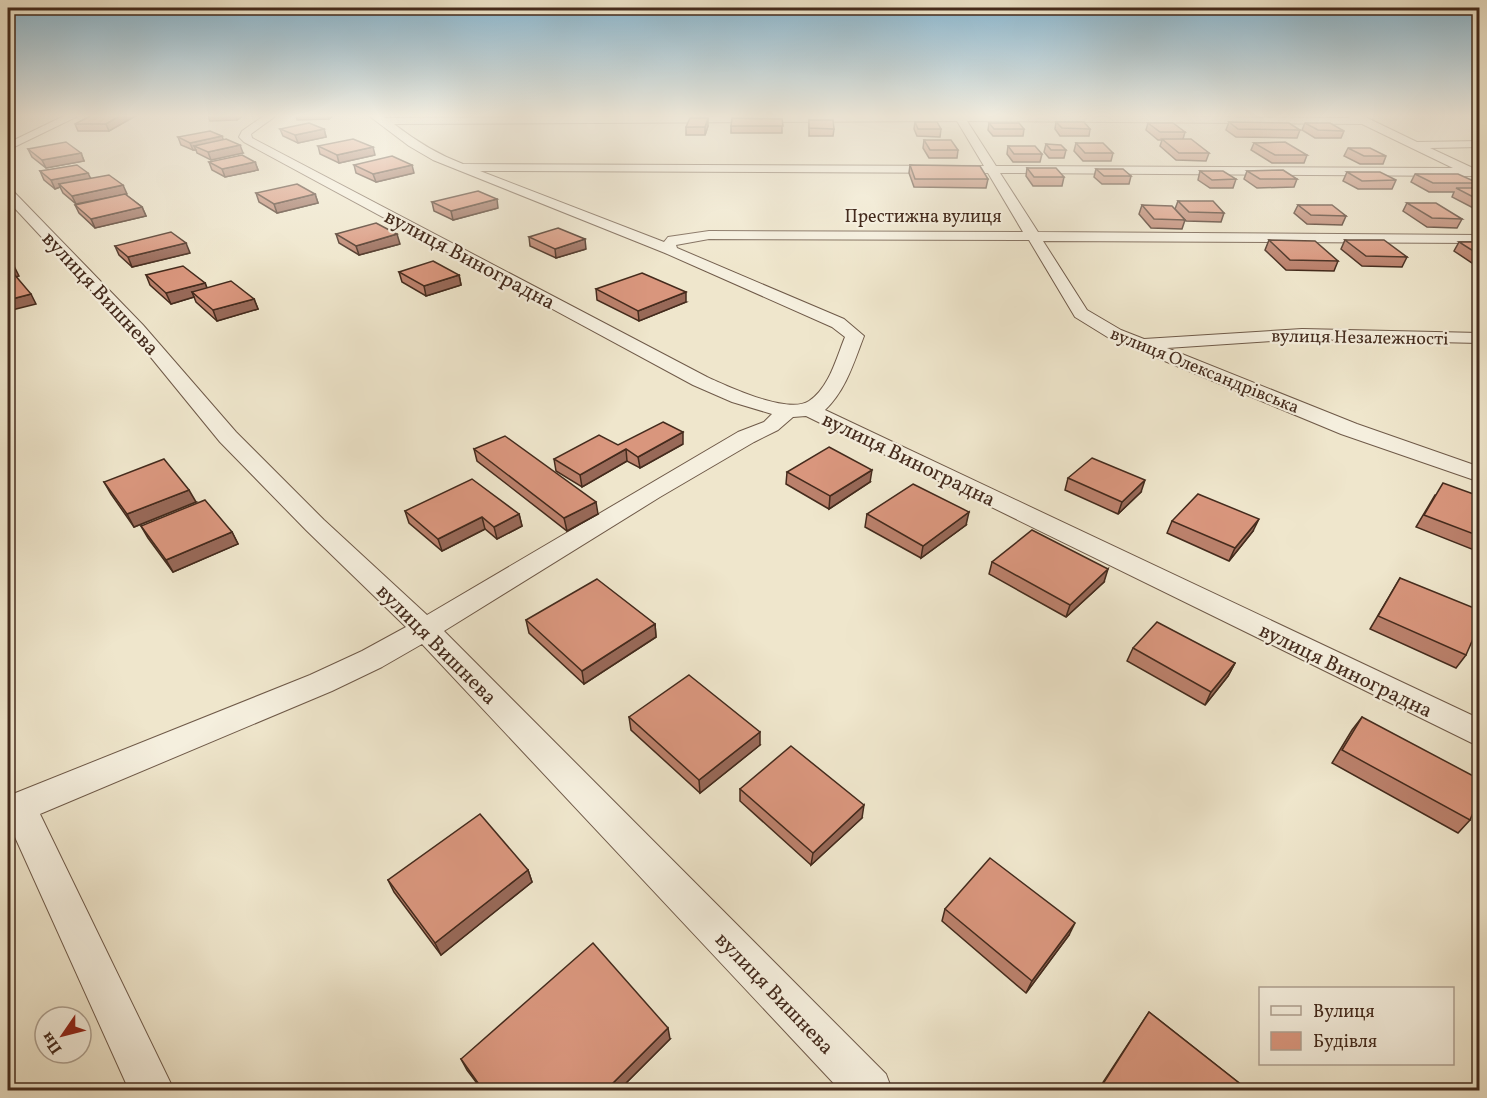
<svg xmlns="http://www.w3.org/2000/svg" width="1487" height="1098" viewBox="0 0 1487 1098" font-family="Vollkorn,serif">
<rect width="100%" height="100%" fill="#efe6cc"/>
<filter id="stains"><feTurbulence type="fractalNoise" baseFrequency=".00333" numOctaves="4"/><feColorMatrix values="0 0 0 0 .2 0 0 0 0 .09 0 0 0 0 .02 0 0 0 .5 -.17"/></filter>
<radialGradient id="worn" r=".72"><stop offset=".6" stop-color="#630" stop-opacity="0"/><stop offset="1" stop-color="#630" stop-opacity=".3"/></radialGradient>
<g fill="none" stroke-linecap="round" stroke-linejoin="round">
<g stroke="#6f5a49" stroke-width="2">
<g id="minor">
<path d="M66,115H80L8,150V143Z"/>
<path d="M265,115H277L251,134L252,138L707,377C727,386 788,415 809,401C829,388 836,359 845,337L832,327L665,253L433,160L409,146L368,115H381L385,118L881,115L1350,118L1347,115H1361L1417,142L1480,141V147L1430,148L1475,169V175L1471,176L1000,173L1038,232L1480,235V243L1043,241L1087,310L1121,330L1144,339L1302,329L1480,333V343L1302,339L1167,348L1357,424L1480,467V482L1341,434L1109,338L1075,317L1029,240L709,239L676,245L677,248L844,319L864,336C854,362 846,390 825,410L1480,719V747L806,416L793,417L778,430L754,442L660,497L444,631L886,1074L892,1090H840L422,644L382,667L332,691L40,814L174,1090H129L10,826L8,827V796L310,675L362,651L406,627L306,530L220,442L131,333L8,201V190L13,191L143,325L236,432L324,520L427,615L738,432L764,422L772,414L732,402L693,385L244,142L239,137L242,131ZM957,121L984,166L463,164C437,154 416,141 394,124ZM967,121L1362,124L1453,168L996,166ZM480,171L988,173L1023,232L709,231L668,237L664,242Z"/>
</g>
</g>
<use href="#minor" fill="#f5efde" fill-rule="evenodd"/>
</g>
<g fill="#bb816c" stroke="#442b1d" stroke-width="1.5">
<path d="M137,115L109,131H78L75,124Z"/>
<path d="M208,115H244L237,120L210,121Z"/>
<path d="M296,115H334L329,119L297,120Z"/>
<path d="M782,119V133H731V126Z"/>
<path d="M809,120L834,129L833,136H809Z"/>
<path d="M915,122L941,129L940,137L917,136L914,129Z"/>
<path d="M1056,122L1090,129L1089,136H1060L1055,129Z"/>
<path d="M1229,122L1300,130L1297,138L1236,137L1226,130Z"/>
<path d="M989,123L1024,129L1023,136H993L988,130Z"/>
<path d="M1148,123L1185,132L1183,139L1209,153L1206,161L1176,160L1160,146L1162,140H1158L1146,130Z"/>
<path d="M1305,123L1344,131L1341,138H1315L1302,130Z"/>
<path d="M708,126L705,135H686V127Z"/>
<path d="M280,129H324L326,137L298,143L283,136Z"/>
<path d="M178,137L223,140L243,153L211,160L197,153L196,150H193L181,145Z"/>
<path d="M924,140L958,150L957,158H929L923,148Z"/>
<path d="M1076,143L1113,153L1111,161H1083L1074,151Z"/>
<path d="M1254,143L1307,155L1304,163H1272L1251,150Z"/>
<path d="M1046,144L1066,150L1064,158H1049L1044,152Z"/>
<path d="M318,146L375,155L339,163L320,154Z"/>
<path d="M1008,146L1042,154L1040,162H1013L1007,154Z"/>
<path d="M1348,148L1386,156L1383,164H1360L1344,156Z"/>
<path d="M28,149L81,153L84,161L46,168L32,157Z"/>
<path d="M209,162H255L258,170L225,177L212,170Z"/>
<path d="M354,165L414,173L376,182L356,173Z"/>
<path d="M910,165L988,179L986,188L914,187L909,173Z"/>
<path d="M1027,168L1064,177L1062,186H1033L1026,176Z"/>
<path d="M1096,169L1131,176L1129,184H1102L1094,177Z"/>
<path d="M40,171L90,178L127,194H125L142,207L146,216L95,228L79,213L75,205L76,204L63,193L60,187L55,189L44,180Z"/>
<path d="M1200,171L1236,179L1233,188H1210L1198,180Z"/>
<path d="M1247,171L1297,179L1294,187L1257,188L1244,179Z"/>
<path d="M1347,172L1396,180L1392,189H1358L1343,181Z"/>
<path d="M1415,174L1478,183L1475,188H1479V211L1452,197L1454,192H1429L1411,182Z"/>
<path d="M256,193L315,194L318,203L277,213L259,202Z"/>
<path d="M1178,201L1224,213L1221,222L1186,221L1175,209Z"/>
<path d="M432,202L498,208L453,220L434,211Z"/>
<path d="M1407,203L1462,219L1457,228L1427,227L1403,211Z"/>
<path d="M1142,205L1185,220L1182,229L1151,228L1139,214Z"/>
<path d="M1298,205L1346,216L1342,225L1307,224L1294,213Z"/>
<path d="M336,234L400,244L359,255L339,243Z"/>
<path d="M529,237L586,249L556,258L530,246Z"/>
<path d="M1269,240L1338,261L1334,271L1286,270L1265,250Z"/>
<path d="M1345,240L1407,257L1402,267L1362,266L1341,249Z"/>
<path d="M1459,242H1479V264L1472,263L1454,251Z"/>
<path d="M115,246L190,253L132,267L119,255Z"/>
<path d="M399,272L459,275L461,285L426,296L402,282Z"/>
<path d="M146,275L205,283L207,288L254,299L258,309L217,321L196,302L194,297L171,304L150,285Z"/>
<path d="M596,289L686,302L639,321L597,300Z"/>
<path d="M683,444L640,468L627,461L582,487L556,471L554,459L618,445Z"/>
<path d="M474,449L598,514L567,531L477,461Z"/>
<path d="M787,472L870,482L829,509L786,484Z"/>
<path d="M1068,478L1141,492L1118,514L1065,490Z"/>
<path d="M104,482L196,502L134,527L111,494Z"/>
<path d="M1435,495L1479,496V552L1416,527Z"/>
<path d="M405,511L519,514L522,526L497,539L485,529L442,551L409,523Z"/>
<path d="M867,514L966,525L921,558L865,527Z"/>
<path d="M1172,521L1253,531L1229,561L1167,533Z"/>
<path d="M141,526L232,532L238,544L173,572L148,538Z"/>
<path d="M992,562L1104,582L1066,617L989,574Z"/>
<path d="M1400,578L1466,655L1456,668L1370,629Z"/>
<path d="M526,620L655,624L656,637L584,684L529,633Z"/>
<path d="M1133,648L1235,663L1228,676L1205,705L1127,661Z"/>
<path d="M629,717L760,745L700,793L631,730Z"/>
<path d="M1362,717L1470,820L1458,833L1332,763L1352,730Z"/>
<path d="M740,789L862,818L811,865L740,801Z"/>
<path d="M528,870L532,882L441,955L394,892L388,880Z"/>
<path d="M945,909L1069,935L1026,993L942,921Z"/>
<path d="M1149,1012L1248,1090H1098Z"/>
<path d="M670,1039L619,1090H482L467,1070L461,1059Z"/>
</g>
<g fill="#986958" stroke="#442b1d" stroke-width="1.5">
<path d="M121,115H137L109,131L106,124Z"/>
<path d="M235,115H244L237,120Z"/>
<path d="M327,115H334L329,119Z"/>
<path d="M708,118V126L705,135V127Z"/>
<path d="M324,129L326,137L298,143L295,135Z"/>
<path d="M222,136L225,144L194,146L196,150H193L190,143Z"/>
<path d="M240,145L243,153L211,160L208,152Z"/>
<path d="M373,147L375,155L339,163L337,155Z"/>
<path d="M81,153L84,161L46,168L42,160Z"/>
<path d="M255,162L258,170L225,177L222,169Z"/>
<path d="M412,165L414,173L376,182L373,174Z"/>
<path d="M88,173L92,181L59,184L60,187L55,189L51,180Z"/>
<path d="M123,185L127,194L76,204L72,196Z"/>
<path d="M315,194L318,203L277,213L274,204Z"/>
<path d="M497,199L498,208L453,220L451,211Z"/>
<path d="M142,207L146,216L95,228L91,219Z"/>
<path d="M397,234L400,244L359,255L356,246Z"/>
<path d="M585,239L586,249L556,258L555,249Z"/>
<path d="M186,243L190,253L132,267L128,257Z"/>
<path d="M14,266L19,276L8,279V268Z"/>
<path d="M459,275L461,285L426,296L424,286Z"/>
<path d="M205,283L209,293L192,292L194,297L171,304L166,293Z"/>
<path d="M686,292V302L639,321L638,311Z"/>
<path d="M31,294L36,304L8,311V300Z"/>
<path d="M254,299L258,309L217,321L213,310Z"/>
<path d="M683,432V444L640,468L638,457Z"/>
<path d="M626,449L627,461L582,487L580,475Z"/>
<path d="M872,470L870,482L829,509L830,496Z"/>
<path d="M1145,480L1141,492L1118,514L1122,502Z"/>
<path d="M189,490L196,502L134,527L127,514Z"/>
<path d="M596,502L598,514L567,531L564,518Z"/>
<path d="M969,512L966,525L921,558L923,546Z"/>
<path d="M519,514L522,526L497,539L494,527Z"/>
<path d="M482,517L485,529L442,551L438,539Z"/>
<path d="M1259,519L1253,531L1229,561L1235,548Z"/>
<path d="M232,532L238,544L173,572L166,560Z"/>
<path d="M1108,569L1104,582L1066,617L1070,605Z"/>
<path d="M655,624L656,637L584,684L582,671Z"/>
<path d="M1235,663L1228,676L1205,705L1211,692Z"/>
<path d="M760,732V745L700,793L699,780Z"/>
<path d="M864,805L862,818L811,865L813,853Z"/>
<path d="M528,870L532,882L441,955L435,943Z"/>
<path d="M1075,923L1069,935L1026,993L1032,981Z"/>
<path d="M668,1028L670,1039L619,1090H606Z"/>
</g>
<g fill="#d9967d" stroke="#442b1d" stroke-width="1.5">
<path d="M92,115H121L106,124H75Z"/>
<path d="M690,118H708L705,127H686Z"/>
<path d="M732,118L782,119L783,126H731Z"/>
<path d="M809,120H833L834,129L809,128Z"/>
<path d="M915,122H937L941,129H918Z"/>
<path d="M1056,122H1084L1090,129L1062,128Z"/>
<path d="M1229,122L1289,123L1300,130L1238,129Z"/>
<path d="M309,123L324,129L295,135L280,129Z"/>
<path d="M989,123H1019L1024,129H994Z"/>
<path d="M1148,123H1173L1185,132H1160Z"/>
<path d="M1305,123H1330L1344,131L1318,130Z"/>
<path d="M210,131L222,136L190,143L178,137Z"/>
<path d="M226,139L240,145L208,152L194,146Z"/>
<path d="M353,139L373,147L337,155L318,146Z"/>
<path d="M1162,139H1191L1209,153H1179Z"/>
<path d="M924,140H951L958,150H930Z"/>
<path d="M66,142L81,153L42,160L28,149Z"/>
<path d="M1285,142L1307,155H1275L1254,143Z"/>
<path d="M1076,143H1103L1113,153H1085Z"/>
<path d="M1046,144L1061,145L1066,150H1051Z"/>
<path d="M1008,146H1035L1042,154H1014Z"/>
<path d="M1348,148H1370L1386,156H1364Z"/>
<path d="M242,155L255,162L222,169L209,162Z"/>
<path d="M392,156L412,165L373,174L354,165Z"/>
<path d="M77,165L88,173L51,180L40,171Z"/>
<path d="M910,165L980,166L988,179H915Z"/>
<path d="M1027,168H1056L1064,177H1034Z"/>
<path d="M1096,169H1123L1131,176H1104Z"/>
<path d="M1283,170L1297,179H1260L1247,171Z"/>
<path d="M1200,171H1223L1236,179L1212,180Z"/>
<path d="M1347,172H1380L1396,180L1362,181Z"/>
<path d="M1415,174H1458L1478,183H1433Z"/>
<path d="M109,175L123,185L72,196L59,184Z"/>
<path d="M297,184L315,194L274,204L256,193Z"/>
<path d="M1456,188H1479V200Z"/>
<path d="M478,191L497,199L451,211L432,202Z"/>
<path d="M125,194L142,207L91,219L75,205Z"/>
<path d="M1178,201H1213L1224,213L1189,212Z"/>
<path d="M1407,203H1436L1462,219L1432,218Z"/>
<path d="M1142,205L1172,206L1185,220L1154,219Z"/>
<path d="M1298,205H1332L1346,216L1311,215Z"/>
<path d="M376,223L397,234L356,246L336,234Z"/>
<path d="M558,228L585,239L555,249L529,237Z"/>
<path d="M171,232L186,243L128,257L115,246Z"/>
<path d="M1269,240L1315,241L1338,261L1290,260Z"/>
<path d="M1345,240H1384L1407,257L1366,256Z"/>
<path d="M1459,242H1479V254H1478Z"/>
<path d="M8,258L14,266L8,268Z"/>
<path d="M433,261L459,275L424,286L399,272Z"/>
<path d="M183,266L205,283L166,293L146,275Z"/>
<path d="M642,273L686,292L638,311L596,289Z"/>
<path d="M14,274L31,294L8,300V276Z"/>
<path d="M231,281L254,299L213,310L192,292Z"/>
<path d="M663,422L683,432L638,457L626,449L580,475L554,459L599,435L618,445Z"/>
<path d="M505,436L596,502L564,518L474,449Z"/>
<path d="M829,447L872,470L830,496L787,472Z"/>
<path d="M1092,458L1145,480L1122,502L1068,478Z"/>
<path d="M164,459L189,490L127,514L104,482Z"/>
<path d="M472,479L519,514L494,527L482,517L438,539L405,511Z"/>
<path d="M1443,483L1479,496V536L1424,515Z"/>
<path d="M913,484L969,512L923,546L867,514Z"/>
<path d="M1198,494L1259,519L1235,548L1172,521Z"/>
<path d="M205,500L232,532L166,560L141,526Z"/>
<path d="M1032,530L1108,569L1070,605L992,562Z"/>
<path d="M1400,578L1479,610V625L1466,655L1378,616Z"/>
<path d="M597,579L655,624L582,671L526,620Z"/>
<path d="M1157,622L1235,663L1211,692L1133,648Z"/>
<path d="M689,675L760,732L699,780L629,717Z"/>
<path d="M1362,717L1479,779V799L1470,820L1342,750Z"/>
<path d="M791,746L864,805L813,853L740,789Z"/>
<path d="M480,814L528,870L435,943L388,880Z"/>
<path d="M990,858L1075,923L1032,981L945,909Z"/>
<path d="M593,943L668,1028L606,1090H483L461,1059Z"/>
<path d="M1149,1012L1248,1090H1099Z"/>
</g>
<linearGradient id="sky" x2="0" y2="1"><stop stop-color="#89b9d4"/><stop offset="0.43" stop-color="#f8f4e8"/><stop offset="1" stop-color="#f8f4e8" stop-opacity="0"/></linearGradient>
<rect width="1487" height="269" fill="url(#sky)"/>
<g text-anchor="middle" stroke-width="4.5" stroke-linejoin="round" paint-order="stroke">
<g font-size="18" fill="#442b1d" stroke="#f5efde">
<text x="923" y="222">Престижна вулиця</text>
<text transform="translate(1360 337) rotate(1)" y="6">вулиця Незалежності</text>
<text transform="translate(1205 370) rotate(22)" y="6">вулиця Олександрівська</text>
</g>
<g font-size="21" fill="#442b1d" stroke="#f5efde">
<text transform="translate(470 259) rotate(28)" y="7">вулиця Виноградна</text>
<text transform="translate(101 293) rotate(47)" y="7">вулиця Вишнева</text>
<text transform="translate(909 459) rotate(26)" y="7">вулиця Виноградна</text>
<text transform="translate(437 644) rotate(45)" y="7">вулиця Вишнева</text>
<text transform="translate(1346 670) rotate(26)" y="7">вулиця Виноградна</text>
<text transform="translate(775 993) rotate(46)" y="7">вулиця Вишнева</text>
</g>
</g>
<rect width="1487" height="1098" fill="none" stroke="#efe6cc" stroke-width="30"/>
<rect x="9" y="9" width="1469" height="1080" fill="none" stroke="#442b1d" stroke-width="3"/>
<rect x="15" y="15" width="1457" height="1068" fill="none" stroke="#442b1d" stroke-width="1.5"/>
<rect x="1259" y="987" width="195" height="78" fill="#f5efde" stroke="#aea191" stroke-width="1.5"/>
<rect x="1271" y="1006" width="30" height="9" fill="#f5efde" stroke="#aea191" stroke-width="1.5"/>
<text x="1313" y="1017" font-size="18" fill="#442b1d">Вулиця</text>
<rect x="1271" y="1032" width="30" height="18" fill="#d9967d" stroke="#aea191" stroke-width="1.5"/>
<text x="1313" y="1047" font-size="18" fill="#442b1d">Будівля</text>
<g transform="translate(63 1035) rotate(235)"><circle r="28" fill="#f5efde" stroke="#aea191" stroke-width="1.5"/>
<path d="M0-4.5L10 22L0 15L-10 22Z" fill="#8f2418"/>
<text y="-9" font-size="16" font-weight="bold" text-anchor="middle" fill="#442b1d">Пн</text>
</g>
<rect width="100%" height="100%" filter="url(#stains)"/>
<rect width="100%" height="100%" fill="url(#worn)"/>
</svg>
